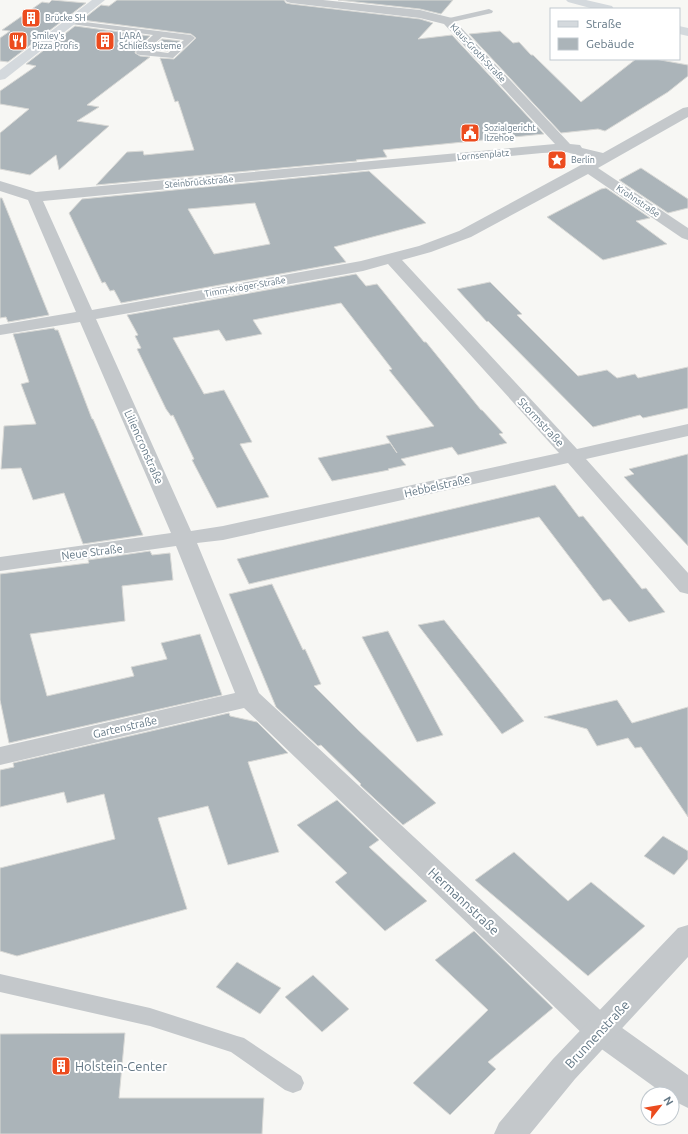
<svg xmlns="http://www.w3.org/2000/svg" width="688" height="1134" viewBox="0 0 688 1134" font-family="Ubuntu,sans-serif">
<rect width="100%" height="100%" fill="#f7f7f4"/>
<g fill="#abb4b9" stroke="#d9d9d6" fill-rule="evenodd">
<path d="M52,0L86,3L8,62L0,61V38L10,31L2,30L42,2L49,3Z"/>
<path d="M117,0H284L286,3L291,4L420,19L433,23L418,39L452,35L544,134L383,150L387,157L356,160L357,161L96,185L127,152L143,151L144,155L194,150L178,101L175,102L160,58L174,59L196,38L191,34L82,20L101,5L109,6Z"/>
<path d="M338,0H453L441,14L420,9Z"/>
<path d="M75,26L150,36L136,49L135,53L140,56L150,57L87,105L99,107L77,121L109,126L59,170L56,155L30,175L0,169V133L29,109L0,104V91L36,66L26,64Z"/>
<path d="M500,31L513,43L519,42L531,55H533L581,102L636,59H655L688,65V76L668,92L605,131L598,129L561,133L469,34Z"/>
<path d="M162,39L180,41L168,51L150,49Z"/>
<path d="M641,168L688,199V208L668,213L619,180Z"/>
<path d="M369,171L426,223L334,247L346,262L121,303L114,290L110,291L105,282L102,283L69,213L82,199ZM255,203L270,244L214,254L188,209Z"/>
<path d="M606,188L650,218L636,221L667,244L603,260L547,217L601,189Z"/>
<path d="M0,198H2L49,315L8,322L6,317L0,318Z"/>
<path d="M356,274L366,286L377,284L424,342H426L481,410H482L503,433L499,434L507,443L458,455L452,447L401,459L406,465L388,469L389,470L332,481L318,458L390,443L397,453L386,436L434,426L389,370L392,369L341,303L253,320L262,334L226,341L219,330L173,338L204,394L224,390L252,442L240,444L269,497L217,508L192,460L194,459L173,415L171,416L166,409L137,349L141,348L135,336L138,335L127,315Z"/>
<path d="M490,282L522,314L517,315L578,376L607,370L617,378L635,374L638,378L688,367V408L643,418L640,415L593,427L488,321L487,322L457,289Z"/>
<path d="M54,328L55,330H58L92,419H93L143,535L83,544L64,493L33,500L21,468L1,469L4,426L36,424L21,384L29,382L13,334Z"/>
<path d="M688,454V546L624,477L634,474L629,469Z"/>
<path d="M555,485L579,517L583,516L642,589L646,588L665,612L629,622L610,599L603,601L539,517L249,584L237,559Z"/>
<path d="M150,551L152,555L170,553L173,580L122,586L125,621L30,634L47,696L134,676L131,667L167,659L161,643L200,634L222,695L9,743L0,700V574L80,564L89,563L88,560Z"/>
<path d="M272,584L303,650L305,649L321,684L314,686L358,730L436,803L403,825L360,785L361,784L321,745L318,746L276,707L229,594Z"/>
<path d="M444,620L524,721L502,734L418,625Z"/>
<path d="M388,631L443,735L417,742L362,637Z"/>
<path d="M617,700L632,723L688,707V817L641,747L635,748L628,738L597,746L587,729L544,717Z"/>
<path d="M229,713L230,716L257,722L288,753L248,762L279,852L228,865L208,806L158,818L187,909L17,956L0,951V868L115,839L104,794L67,803L64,792L0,807V770L14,767L13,763Z"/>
<path d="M337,800L379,840L369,847L427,901L385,931L335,882L347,873L297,825Z"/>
<path d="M663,836L688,851V859L674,875L644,856Z"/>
<path d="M514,852L568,901L591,882L645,926L588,976L475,880Z"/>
<path d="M474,931L553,1008L488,1062L496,1069L450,1115L413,1083L488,1010L435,960Z"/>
<path d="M237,962L281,988L260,1014L216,987Z"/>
<path d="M313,975L349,1009L322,1032L285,997Z"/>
<path d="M125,1033L119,1098H264L262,1134H0V1034Z"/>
</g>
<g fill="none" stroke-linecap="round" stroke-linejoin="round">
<g fill="#c4c8cb" fill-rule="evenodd">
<path d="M489,9L493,11L492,13L448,23L444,21L445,19Z"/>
<path d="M68,20L191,35L195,38L173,58L140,55L137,54L136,52L137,50L153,35L71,24L67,22ZM162,37L184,40L168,53L147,50Z"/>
<path d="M0,974L150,1008L237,1036L244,1038L301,1076L304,1083L301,1090L293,1093L285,1090L231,1052L150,1026L0,992Z"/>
</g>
<path fill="#c4c8cb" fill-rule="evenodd" d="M285,0H323L420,10L452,18L570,144L580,145L582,148L603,153L683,108L688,107V117L598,168L688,228V240L682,238L588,174L471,237L431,252L402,260L577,449L688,424V436L586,459L688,573V594L680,592L568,463L223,540L197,543L259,693L611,1020L688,1075V1108L672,1100V1094H664L589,1040L244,708L0,765V747L235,693L176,546L0,571V557L171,533L80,322L0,335V325L76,312L28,200L0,191V181L36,192L555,144L444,24L420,18L291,3L287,2ZM566,152L592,159L459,231L419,246L361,261L92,310L43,201L542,153ZM388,264L559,453L223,526L191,531L96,319L363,271Z"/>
<path fill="#c4c8cb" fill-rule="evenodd" d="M688,925V957L575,1079L530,1134H494L499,1123L553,1059L678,928Z"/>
<path fill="#d4d9dd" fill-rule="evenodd" d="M92,0H105L5,79L0,80V70Z"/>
<g fill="#d4d9dd" fill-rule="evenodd">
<path d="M566,0H586L612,6L614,9H594L568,2Z"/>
<path d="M679,26L688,28V36L679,34Z"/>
</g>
</g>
<defs>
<g id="building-square" transform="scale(1)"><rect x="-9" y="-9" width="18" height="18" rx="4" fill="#ec4c1f" stroke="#fff"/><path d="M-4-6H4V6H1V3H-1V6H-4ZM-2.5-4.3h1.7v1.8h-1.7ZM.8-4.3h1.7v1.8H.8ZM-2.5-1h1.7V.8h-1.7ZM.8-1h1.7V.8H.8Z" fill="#fff"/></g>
<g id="restaurant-square" transform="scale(1)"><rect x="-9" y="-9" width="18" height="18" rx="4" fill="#ec4c1f" stroke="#fff"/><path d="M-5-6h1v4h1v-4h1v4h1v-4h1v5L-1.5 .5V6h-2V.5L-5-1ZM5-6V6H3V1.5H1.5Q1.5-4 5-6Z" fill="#fff"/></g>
<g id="civic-square" transform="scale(1)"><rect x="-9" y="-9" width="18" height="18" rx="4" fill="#ec4c1f" stroke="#fff"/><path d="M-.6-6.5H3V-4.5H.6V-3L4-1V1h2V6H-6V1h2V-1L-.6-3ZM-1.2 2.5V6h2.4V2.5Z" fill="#fff"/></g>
<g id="sight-square" transform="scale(1)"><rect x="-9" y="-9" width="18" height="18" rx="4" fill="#ec4c1f" stroke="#fff"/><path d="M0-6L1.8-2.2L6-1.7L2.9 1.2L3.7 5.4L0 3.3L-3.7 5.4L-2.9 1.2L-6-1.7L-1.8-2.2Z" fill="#fff"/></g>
</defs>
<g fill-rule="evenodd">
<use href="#building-square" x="31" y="18"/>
<use href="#restaurant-square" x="18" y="41"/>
<use href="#building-square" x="105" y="41"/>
<use href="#civic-square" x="470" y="133"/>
<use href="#sight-square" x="557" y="160"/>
<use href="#building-square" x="61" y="1066"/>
</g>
<g text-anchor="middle" stroke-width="4" stroke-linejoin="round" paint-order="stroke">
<g font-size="9" fill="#647886" stroke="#fff" text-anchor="start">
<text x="45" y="21">Brücke SH</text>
<text x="32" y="39">Smiley's<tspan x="32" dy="10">Pizza Profis</tspan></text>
<text x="119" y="39">LARA<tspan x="119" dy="10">Schließsysteme</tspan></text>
<text x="484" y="131">Sozialgericht<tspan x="484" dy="10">Itzehoe</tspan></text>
<text x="571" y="163">Berlin</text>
</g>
<g font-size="9" fill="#647886" stroke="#fff">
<text transform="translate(478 53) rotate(47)" y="3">Klaus-Groth-Straße</text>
<text transform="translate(483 155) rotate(-5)" y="3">Lornsenplatz</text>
<text transform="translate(199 182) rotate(-5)" y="3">Steinbrückstraße</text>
<text transform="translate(638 201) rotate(34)" y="3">Krohnstraße</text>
<text transform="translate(245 287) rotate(-10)" y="3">Timm-Kröger-Straße</text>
</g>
<g font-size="11" fill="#647886" stroke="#fff">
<text transform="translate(541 422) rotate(47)" y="4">Stormstraße</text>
<text transform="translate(144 447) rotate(66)" y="4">Liliencronstraße</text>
<text transform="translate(437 486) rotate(-13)" y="4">Hebbelstraße</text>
<text transform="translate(92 552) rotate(-7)" y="4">Neue Straße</text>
<text transform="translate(125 727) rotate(-13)" y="4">Gartenstraße</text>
</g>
<g font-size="13" fill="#647886" stroke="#fff">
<text transform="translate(464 901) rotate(43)" y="5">Hermannstraße</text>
<text transform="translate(597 1034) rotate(-47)" y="5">Brunnenstraße</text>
</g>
<g font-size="13" fill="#647886" stroke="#fff" text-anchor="start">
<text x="75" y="1071">Holstein-Center</text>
</g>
</g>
<rect x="550" y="8" width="130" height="52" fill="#ffffff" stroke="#c1c9cf"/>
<rect x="558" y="21" width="20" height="6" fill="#d4d9dd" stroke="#c1c9cf"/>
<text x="586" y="28" font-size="12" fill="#647886">Straße</text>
<rect x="558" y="38" width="20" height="12" fill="#abb4b9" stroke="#c1c9cf"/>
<text x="586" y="48" font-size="12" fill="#647886">Gebäude</text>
<g transform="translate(660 1106) rotate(59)"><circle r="19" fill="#ffffff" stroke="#c1c9cf"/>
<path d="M0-3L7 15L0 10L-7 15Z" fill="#ec4c1f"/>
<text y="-6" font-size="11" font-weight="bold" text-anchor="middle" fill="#647886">N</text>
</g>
</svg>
